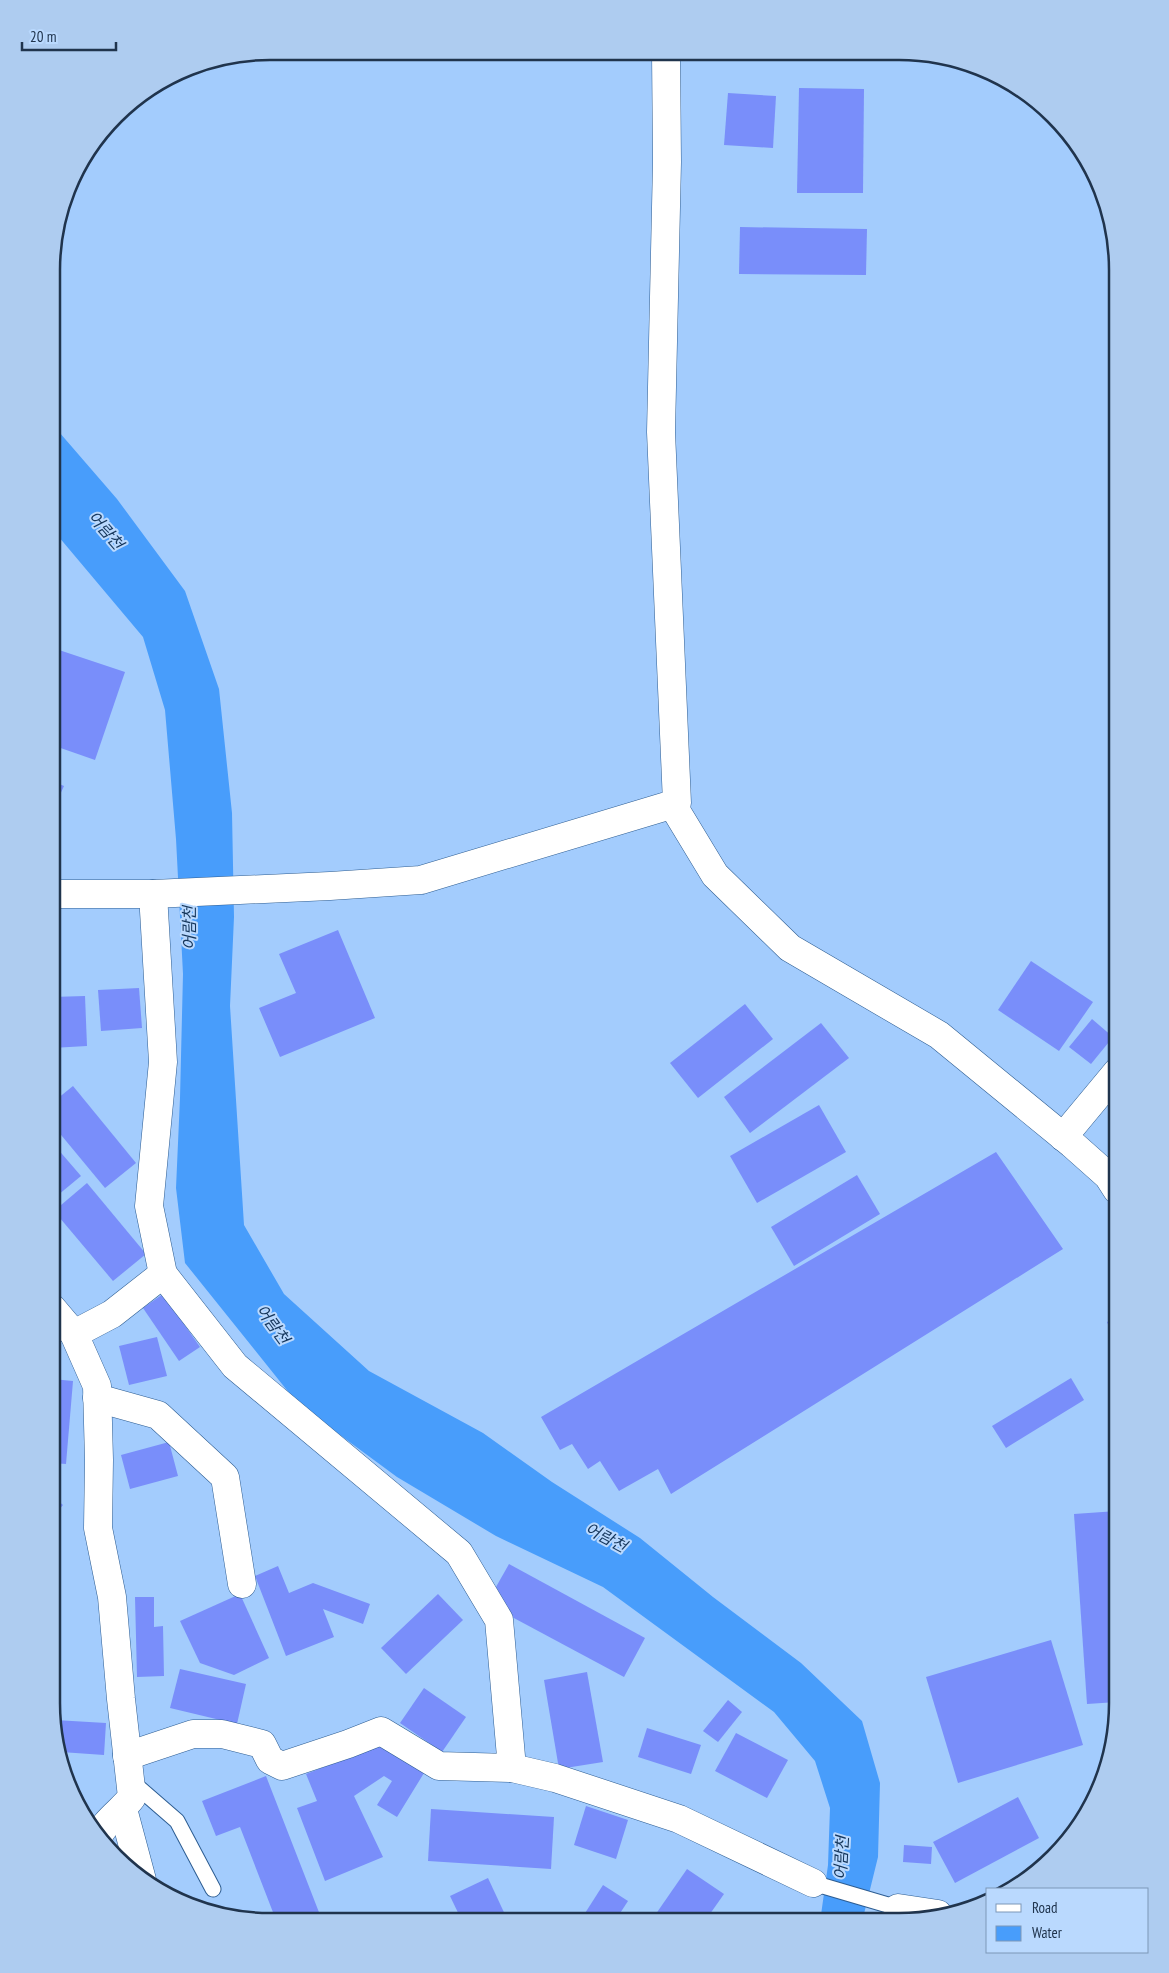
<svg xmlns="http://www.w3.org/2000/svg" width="1169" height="1973" viewBox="0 0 1169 1973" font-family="'PT Sans Narrow','Noto Sans KR',sans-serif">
<rect width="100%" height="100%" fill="#a3ccfd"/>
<path fill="#489dfb" d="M53,425L117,499L185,591L219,689L232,813L234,917L230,1006L244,1225L284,1294L369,1371L483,1433L552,1482L640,1538L713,1597L801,1663L862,1721L880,1783L878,1857L862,1922H820L828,1865L830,1808L815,1761L774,1712L603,1587L496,1536L397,1477L298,1404L185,1263L176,1188L180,1098L183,974L176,839L165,710L143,637L53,530Z"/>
<g fill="#798efa">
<path d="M799,88L864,89L863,193H797Z"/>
<path d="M728,93L776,96L773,148L724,145Z"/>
<path d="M740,227L867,229L866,275L739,274Z"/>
<path d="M53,648L125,672L95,760L52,745Z"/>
<path d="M52,781L64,786L52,812Z"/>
<path d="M338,930L375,1018L280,1057L259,1008L296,993L279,954Z"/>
<path d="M1031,961L1093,1002L1059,1051L998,1010Z"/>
<path d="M139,988L142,1028L101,1031L98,990Z"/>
<path d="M85,996L87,1046L52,1048V997Z"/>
<path d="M745,1004L773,1039L698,1098L670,1063Z"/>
<path d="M1092,1019L1113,1037L1091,1064L1069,1047Z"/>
<path d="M821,1023L849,1058L750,1133L724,1097Z"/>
<path d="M73,1086L136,1163L105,1188L52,1124V1103Z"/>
<path d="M819,1105L846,1152L757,1203L730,1156Z"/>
<path d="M56,1147L81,1176L52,1200V1151Z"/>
<path d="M996,1152L1063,1249L671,1494L658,1469L619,1491L600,1461L588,1469L572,1444L560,1450L541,1417Z"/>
<path d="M857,1175L880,1214L794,1266L771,1227Z"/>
<path d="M87,1183L146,1254L113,1281L54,1211Z"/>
<path d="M163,1294L200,1347L179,1361L143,1308Z"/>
<path d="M1117,1317V1345L1107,1322Z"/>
<path d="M52,1333H53L55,1363H52Z"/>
<path d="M157,1337L167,1376L129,1385L119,1346Z"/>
<path d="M1071,1378L1084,1400L1006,1448L992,1426Z"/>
<path d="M52,1379L73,1381L66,1464L52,1463Z"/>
<path d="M169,1442L178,1476L130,1489L121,1455Z"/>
<path d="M52,1496L63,1505L51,1519Z"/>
<path d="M1117,1511V1702L1087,1704L1074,1514Z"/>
<path d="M509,1564L645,1638L624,1677L512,1617L496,1587Z"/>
<path d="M278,1566L289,1593L313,1583L370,1604L363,1624L323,1609L334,1637L286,1656L255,1576Z"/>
<path d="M240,1594L269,1658L234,1675L200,1663L180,1621Z"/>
<path d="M438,1594L463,1620L406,1674L381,1648Z"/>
<path d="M135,1597H154V1627L163,1626L164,1676L137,1677Z"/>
<path d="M1051,1640L1083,1745L958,1783L926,1677Z"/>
<path d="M180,1669L246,1684L237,1724L170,1708Z"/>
<path d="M587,1672L603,1762L559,1769L544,1680Z"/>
<path d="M424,1688L466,1717L442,1752L400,1723Z"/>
<path d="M728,1700L742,1712L718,1742L703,1731Z"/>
<path d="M55,1720L106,1723L104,1755L61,1752Z"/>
<path d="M647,1728L701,1745L691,1774L638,1757Z"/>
<path d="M736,1733L788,1760L767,1798L715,1771Z"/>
<path d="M382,1744L424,1773L397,1817L377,1805L392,1781L384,1776L354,1796L383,1857L325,1881L297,1808L317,1801L306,1774Z"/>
<path d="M266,1776L322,1920H276L240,1827L216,1836L202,1801Z"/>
<path d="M1018,1797L1039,1838L955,1883L933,1842Z"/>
<path d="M586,1806L628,1820L616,1859L574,1845Z"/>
<path d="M431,1809L554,1817L551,1869L428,1861Z"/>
<path d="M904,1845L932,1847L931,1864L903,1862Z"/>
<path d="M687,1869L724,1894L705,1921H651Z"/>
<path d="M488,1878L508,1921H462L450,1896Z"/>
<path d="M603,1885L628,1901L615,1921H580Z"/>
</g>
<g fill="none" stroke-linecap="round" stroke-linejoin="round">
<g stroke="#2d5d92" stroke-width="17">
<g id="lane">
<path d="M131,1781L177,1821L213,1889"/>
<path d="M813,1883L898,1908"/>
</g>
</g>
<g stroke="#2d5d92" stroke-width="29">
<g id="street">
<path d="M672,804L715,875L790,948L939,1035L1072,1144L1108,1176L1117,1190"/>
<path d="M153,894L163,1062L149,1206L163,1274L235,1366L459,1553L499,1620L512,1768"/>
<path d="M52,897L58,894H153L330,886L421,880L677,803L661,432L667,162L666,52"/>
<path d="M1063,1137L1117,1072"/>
<path d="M52,1308L74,1334L97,1386L99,1460L98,1528L112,1597L121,1699L132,1797C122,1811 104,1821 98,1838"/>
<path d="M74,1334L112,1314L163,1274"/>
<path d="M97,1398L158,1415L225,1477L242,1584"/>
<path d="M127,1756L193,1734H222L262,1744L270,1760L282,1766L348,1744L381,1731L439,1766L512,1768L555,1778L679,1819L813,1883"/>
<path d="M123,1809L142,1880"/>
<path d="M898,1908L938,1914"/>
</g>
</g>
<use href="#lane" stroke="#fff" stroke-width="15"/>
<use href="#street" stroke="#fff" stroke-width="28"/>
</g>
<g text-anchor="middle" stroke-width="4" stroke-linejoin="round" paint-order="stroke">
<g font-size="16" font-style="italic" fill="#15365b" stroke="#bad9fe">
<text transform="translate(106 530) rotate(49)" y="6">어람천</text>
<text transform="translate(189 928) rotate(-90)" y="6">어람천</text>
<text transform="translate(273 1324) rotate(54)" y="6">어람천</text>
<text transform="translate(606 1537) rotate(28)" y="6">어람천</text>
<text transform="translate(841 1858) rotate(-87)" y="6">어람천</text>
</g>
</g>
<path d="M0 0H1169V1973H0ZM270 60H899A210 210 0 0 1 1109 270V1703A210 210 0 0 1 899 1913H270A210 210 0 0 1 60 1703V270A210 210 0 0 1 270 60Z" fill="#aeccf0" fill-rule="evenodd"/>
<path fill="none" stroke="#20344d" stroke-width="2.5" d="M270 60H899A210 210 0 0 1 1109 270V1703A210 210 0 0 1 899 1913H270A210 210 0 0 1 60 1703V270A210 210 0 0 1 270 60Z"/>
<rect x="986" y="1888" width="162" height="65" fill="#bad9fe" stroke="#7c97b7"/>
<rect x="996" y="1904" width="25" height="8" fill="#ffffff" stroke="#7c97b7"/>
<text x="1032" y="1913" font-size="15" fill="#20344d">Road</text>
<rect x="996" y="1926" width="25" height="15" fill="#489dfb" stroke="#7c97b7"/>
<text x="1032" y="1938" font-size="15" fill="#20344d">Water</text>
<path d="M22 42v8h94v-8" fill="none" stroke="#20344d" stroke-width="2.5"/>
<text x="30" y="42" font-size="15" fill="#20344d" stroke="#bad9fe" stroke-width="4" paint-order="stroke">20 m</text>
</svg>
